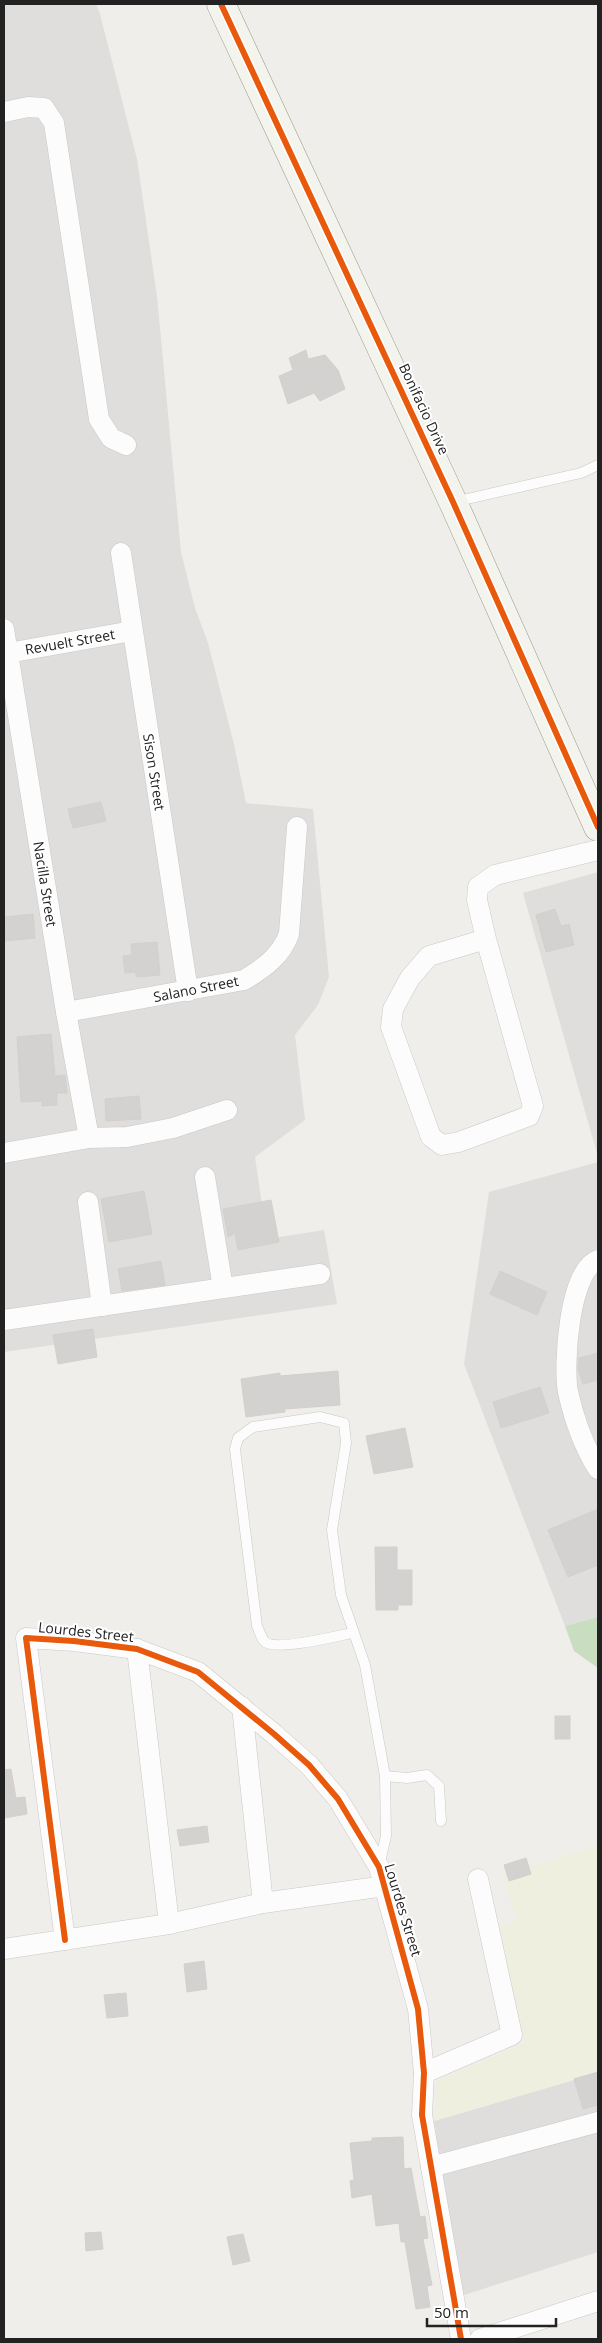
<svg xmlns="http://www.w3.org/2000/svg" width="602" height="2343" viewBox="0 0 602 2343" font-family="'Open Sans',sans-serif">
<rect width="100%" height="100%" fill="#f0eeeb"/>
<g fill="#dfdedc">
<path d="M4,4H96L100,14L137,159L157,296L181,552L195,608L208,643L234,744L246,803L313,809L329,977L318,1005L295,1035L305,1120L255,1157L267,1239L324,1230L337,1304L4,1352Z"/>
<path d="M598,872V1157L523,893Z"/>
<path d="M598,1162V1617L565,1626L464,1364L489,1192Z"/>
<path d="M598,2073V2252L461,2296L434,2121Z"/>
</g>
<path fill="#eeefdf" d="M598,1845V2073L434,2121L437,2081L525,2043L496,1927L517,1921L503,1875Z"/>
<path fill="#c9dec1" d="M598,1617V1668L574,1651L565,1626Z"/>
<g fill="#d4d2d0" stroke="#d3d0cc">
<path d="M306,350L308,359L325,355L338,370L345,389L320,401L314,393L288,404L279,376L293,370L289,358Z"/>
<path d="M101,802L106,821L73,828L68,809Z"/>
<path d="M555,909L561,926L569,924L574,945L546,952L536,915Z"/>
<path d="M33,914L35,938L5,941L4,917Z"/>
<path d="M157,942L160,975L137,977L135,972L125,973L123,956L132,955L131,944Z"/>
<path d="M51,1034L55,1076L65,1075L67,1093H57V1105L42,1106V1101L21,1102L17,1037Z"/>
<path d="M139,1096L141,1119L106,1121L105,1099Z"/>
<path d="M144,1191L152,1234L109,1242L101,1199Z"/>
<path d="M271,1200L279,1242L238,1250L235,1233L228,1237L223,1209Z"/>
<path d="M161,1261L165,1285L122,1291L118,1269Z"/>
<path d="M500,1271L547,1292L537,1315L490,1294Z"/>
<path d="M93,1329L97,1357L58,1364L53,1335Z"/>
<path d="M598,1353V1380L583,1384L578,1369L579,1358Z"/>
<path d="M338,1371L340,1405L285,1409V1412L246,1417L241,1379L280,1373V1376Z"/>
<path d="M540,1387L549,1413L501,1428L493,1402Z"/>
<path d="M405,1428L413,1467L374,1474L366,1436Z"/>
<path d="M598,1509V1565L568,1577L548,1530Z"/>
<path d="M375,1547H397V1570H412V1605H398V1610H376Z"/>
<rect x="555" y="1716" width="15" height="23"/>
<path d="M11,1769L16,1798L25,1797L27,1814L4,1818V1770Z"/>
<path d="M207,1826L209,1842L180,1846L177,1830Z"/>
<path d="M526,1858L531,1874L509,1881L504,1865Z"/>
<path d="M204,1961L207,1989L187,1992L184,1964Z"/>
<path d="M126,1993L128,2016L107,2018L104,1995Z"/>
<path d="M598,2072V2105L583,2109L574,2079Z"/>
<path d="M403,2137L404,2169L411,2168L420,2217L425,2216L428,2238L423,2239L432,2285L427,2286L430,2307L416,2309L405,2242H401L399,2223L376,2226L372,2194L352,2198L350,2181L354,2180L350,2143L372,2141V2138Z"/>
<path d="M101,2232L103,2249L86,2251L85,2233Z"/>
<path d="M243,2234L250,2261L233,2265L227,2237Z"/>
</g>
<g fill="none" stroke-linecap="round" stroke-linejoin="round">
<g stroke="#c9c8c7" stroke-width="11">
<g id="lane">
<path d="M454,502L581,473L598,465"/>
<path d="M352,1633C337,1636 273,1652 264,1641C261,1637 259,1630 257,1626L235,1449L238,1438L253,1427L320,1417L344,1423L346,1443L332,1530L341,1595L365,1665L385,1776L386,1836L379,1866"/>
<path d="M385,1776L407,1778L427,1775L439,1786L441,1821"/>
</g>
</g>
<g stroke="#c9c8c7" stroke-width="21">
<g id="street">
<path d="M4,112L28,107L44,108L54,123L99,419L111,438L126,445"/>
<path d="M121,553L188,991"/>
<path d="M4,629L66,1012L89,1138"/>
<path d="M8,653L132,631"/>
<path d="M486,939L429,956L410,978L393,1009L391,1027L431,1137L442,1145L459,1142L529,1116L533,1106L486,939L477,900L478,887L495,875L598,850"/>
<path d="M66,1012L244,980C264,968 281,956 289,934L297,827"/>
<path d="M4,1153L89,1138L127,1137L173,1128L227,1110"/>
<path d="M205,1177L223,1288"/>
<path d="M88,1202L102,1306"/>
<path d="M598,1260C569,1270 563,1365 568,1392C574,1419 583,1445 598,1469"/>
<path d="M4,1320L320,1274"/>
<path d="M137,1649L169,1924"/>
<path d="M242,1707L263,1903"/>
<path d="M65,1940L26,1638L74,1641L137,1649L198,1672L274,1734L309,1765L338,1799L379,1867L418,2009L424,2073L422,2115L461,2339"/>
<path d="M4,1949L169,1924L263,1903L385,1886"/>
<path d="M424,2073L512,2035L478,1879"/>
<path d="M431,2167L598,2122"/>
<path d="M480,2339L598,2301"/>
</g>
</g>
<g stroke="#979a82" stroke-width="29">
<path id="secondary" d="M221,4L453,502L598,827"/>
</g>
<use href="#lane" stroke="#fdfcfc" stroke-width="10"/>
<use href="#street" stroke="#fdfcfc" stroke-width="20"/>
<use href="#secondary" stroke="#f3f4ed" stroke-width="28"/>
<g stroke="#fff" stroke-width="9">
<g id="cycleway">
<path d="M221,4L453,502L598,827"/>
<path d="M65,1940L26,1638L74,1641L137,1649L198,1672L274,1734L309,1765L338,1799L379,1867L418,2009L424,2073L422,2115L461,2339"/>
</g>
</g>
<use href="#cycleway" stroke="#e8590c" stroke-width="6"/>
</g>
<g text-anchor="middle" stroke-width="4" stroke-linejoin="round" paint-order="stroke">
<g font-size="14" fill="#222" stroke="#fff">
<text transform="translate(424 409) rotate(65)" y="5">Bonifacio Drive</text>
<text transform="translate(70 642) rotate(-10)" y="5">Revuelt Street</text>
<text transform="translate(154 772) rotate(81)" y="5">Sison Street</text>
<text transform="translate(45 884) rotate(81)" y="5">Nacilla Street</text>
<text transform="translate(196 989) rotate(-11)" y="5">Salano Street</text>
<text transform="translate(86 1632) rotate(6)" y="5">Lourdes Street</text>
<text transform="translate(403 1910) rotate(73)" y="5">Lourdes Street</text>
</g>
</g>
<rect width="602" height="2343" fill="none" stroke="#222222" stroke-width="10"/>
<path d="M427 2318v8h129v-8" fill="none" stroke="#222222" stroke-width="2.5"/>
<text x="434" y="2318" font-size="15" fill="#222222" stroke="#ffffff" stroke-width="4" paint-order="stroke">50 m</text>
</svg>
